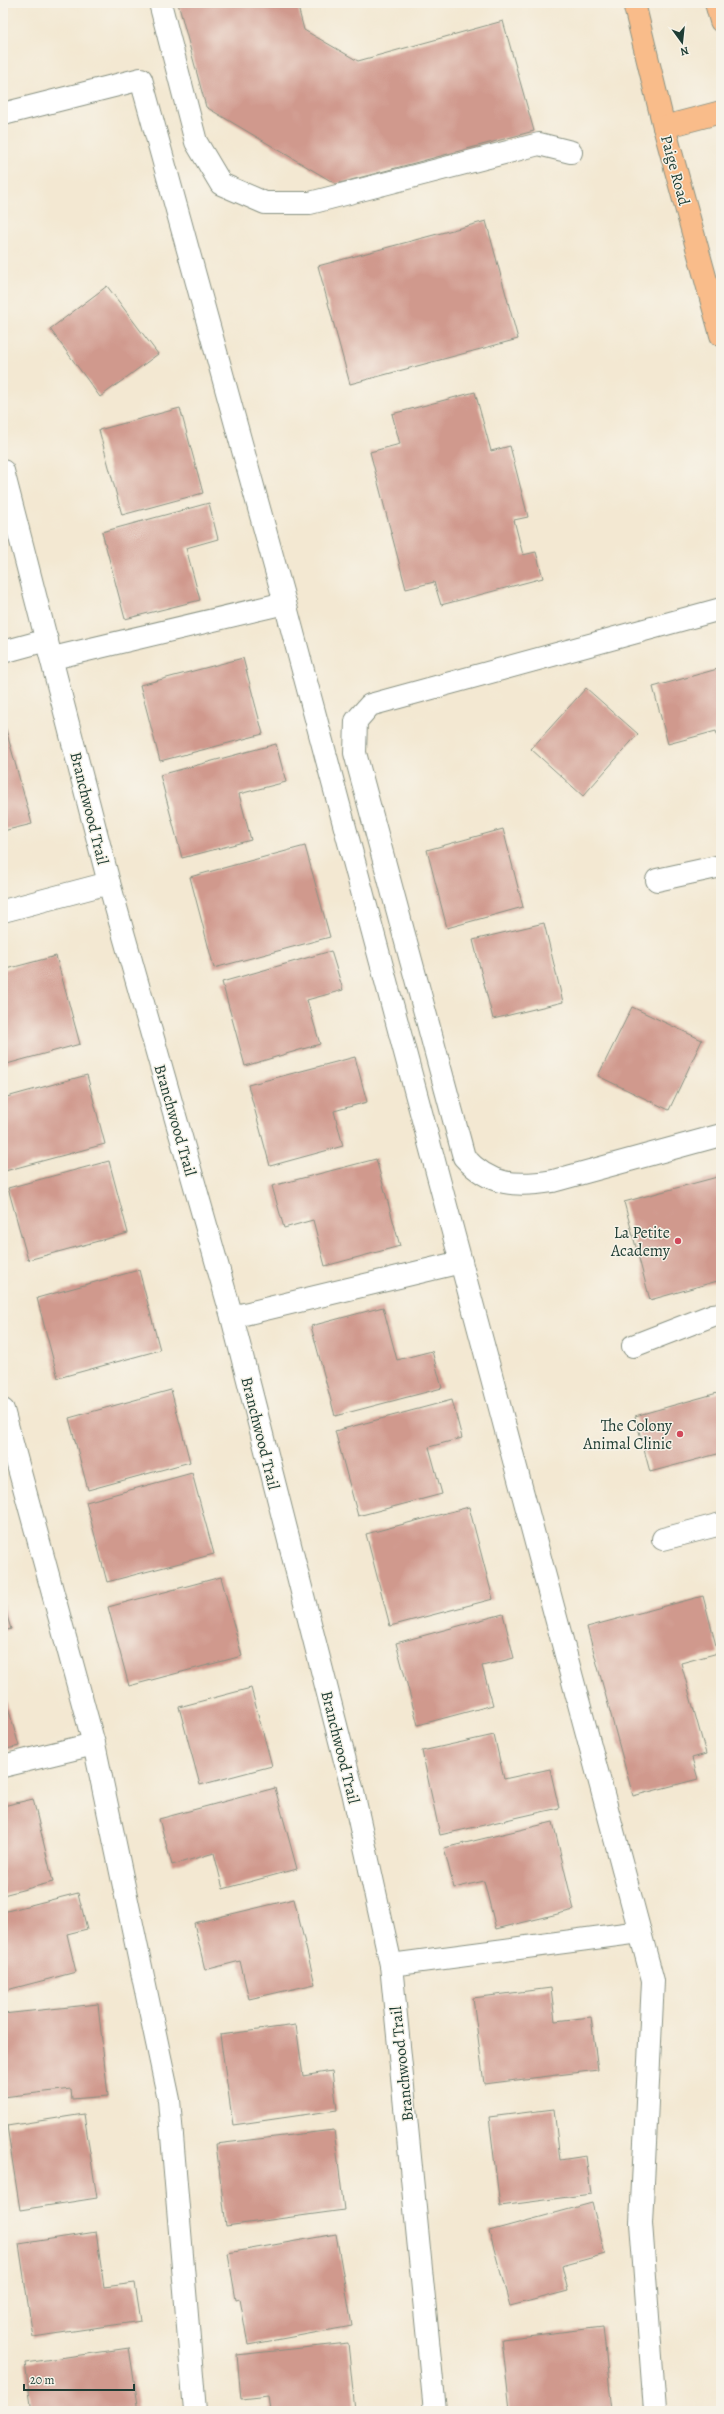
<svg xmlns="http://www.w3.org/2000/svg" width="724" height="2414" viewBox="0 0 724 2414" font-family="Alegreya,serif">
<rect width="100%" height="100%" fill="#f7f3e8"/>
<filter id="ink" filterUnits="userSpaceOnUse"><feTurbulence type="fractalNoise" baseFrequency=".025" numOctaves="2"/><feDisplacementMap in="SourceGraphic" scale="8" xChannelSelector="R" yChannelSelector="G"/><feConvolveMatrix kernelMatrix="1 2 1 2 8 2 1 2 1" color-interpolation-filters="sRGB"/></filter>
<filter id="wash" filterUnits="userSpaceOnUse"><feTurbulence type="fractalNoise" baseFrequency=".012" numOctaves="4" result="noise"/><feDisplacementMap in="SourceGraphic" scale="16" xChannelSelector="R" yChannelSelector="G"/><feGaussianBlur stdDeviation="0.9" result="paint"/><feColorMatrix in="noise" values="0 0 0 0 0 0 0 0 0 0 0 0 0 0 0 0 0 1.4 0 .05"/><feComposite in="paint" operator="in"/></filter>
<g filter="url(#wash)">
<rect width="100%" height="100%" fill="#f3e8d2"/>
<g id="blocks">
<g fill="#d0998d">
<path d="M178,3H297L304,30L358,61L503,21L534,131L336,184L206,107Z"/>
<path d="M486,221L518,339L350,384L318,266Z"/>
<path d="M107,286L158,354L100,397L50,329Z"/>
<path d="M475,392L491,451L510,446L528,517L514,520L523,555L536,552L543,578L441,605L434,582L406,589L370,452L400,444L392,414Z"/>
<path d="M180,408L203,493L122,515L99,430Z"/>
<path d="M209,503L218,539L186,548L200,600L125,619L102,532Z"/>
<path d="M243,658L263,734L160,761L140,685Z"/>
<path d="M721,668V747L716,731L668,744L653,687Z"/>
<path d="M586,688L638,734L583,796L531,749Z"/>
<path d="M3,719L32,824L3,831Z"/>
<path d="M276,744L286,782L239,794L251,840L182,858L160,775Z"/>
<path d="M503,829L523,907L447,928L427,850Z"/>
<path d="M305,846L330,937L214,968L190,877Z"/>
<path d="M544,923L563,1002L493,1019L473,940Z"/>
<path d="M331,951L343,990L307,1000L320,1044L245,1066L222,982Z"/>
<path d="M56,956L80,1044L3,1065V970Z"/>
<path d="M632,1007L702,1040L669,1110L598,1076Z"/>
<path d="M355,1057L367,1102L334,1111L343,1146L270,1166L248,1085Z"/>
<path d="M87,1075L105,1144L5,1171L3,1162V1098Z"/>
<path d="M376,1159L400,1246L325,1266L313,1220L284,1228L272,1186Z"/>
<path d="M109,1161L128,1233L28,1260L8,1188Z"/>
<path d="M721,1176V1280L650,1300L624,1202Z"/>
<path d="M139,1270L160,1350L58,1378L37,1298Z"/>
<path d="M383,1307L397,1360L432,1351L442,1388L335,1416L311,1326Z"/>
<path d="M171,1390L190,1462L88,1490L69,1418Z"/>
<path d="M721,1392V1453L650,1472L635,1416Z"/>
<path d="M452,1400L462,1438L429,1447L442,1494L358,1516L335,1431Z"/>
<path d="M192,1473L214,1554L107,1582L86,1502Z"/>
<path d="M469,1507L493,1599L390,1626L366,1534Z"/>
<path d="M221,1577L242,1656L129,1686L108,1607Z"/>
<path d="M703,1596L718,1653L681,1663L706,1754L692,1758L698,1779L633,1796L587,1627Z"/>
<path d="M3,1603L11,1629L3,1631Z"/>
<path d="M503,1614L514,1658L482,1666L493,1705L418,1725L396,1643Z"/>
<path d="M251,1688L272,1766L200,1785L179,1707Z"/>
<path d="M3,1690L19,1746L3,1750Z"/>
<path d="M494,1735L504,1779L550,1769L559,1808L440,1835L422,1751Z"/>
<path d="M275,1788L297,1869L223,1889L214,1853L172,1865L159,1819Z"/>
<path d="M33,1799L53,1882L3,1895V1806Z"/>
<path d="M553,1822L574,1910L496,1929L484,1881L454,1888L444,1848Z"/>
<path d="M78,1893L87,1929L67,1934L76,1972L3,1991V1912Z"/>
<path d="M294,1899L315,1984L249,1999L240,1961L205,1970L194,1923Z"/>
<path d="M551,1988L555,2021L591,2017L598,2070L484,2084L473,1998Z"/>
<path d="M98,2004L108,2096L72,2099L71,2089L3,2097V2014Z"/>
<path d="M296,2025L303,2076L332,2071L337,2110L233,2125L220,2035Z"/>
<path d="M554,2109L560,2160L586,2156L591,2194L500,2206L489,2117Z"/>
<path d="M84,2114L97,2198L20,2210L7,2126Z"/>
<path d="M334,2130L344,2210L226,2226L216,2144Z"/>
<path d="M592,2203L605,2254L562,2266L568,2291L510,2306L489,2231Z"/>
<path d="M96,2232L104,2287L135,2283L141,2321L33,2337L19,2244Z"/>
<path d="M336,2234L352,2326L248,2345L240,2299L236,2300L228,2253Z"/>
<path d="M603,2327L612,2411H510L502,2339Z"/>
<path d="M348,2343L355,2411H270L268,2396L241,2399L237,2355Z"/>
<path d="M129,2348L139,2411H32L25,2363Z"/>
</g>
</g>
</g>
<g filter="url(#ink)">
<use href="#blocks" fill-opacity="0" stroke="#899283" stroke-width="1"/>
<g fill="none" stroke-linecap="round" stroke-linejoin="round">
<g stroke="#899283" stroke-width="24">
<g id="minor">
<path d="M160,3L196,142L221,184L265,203H310L539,144L571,152"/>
<path d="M3,114L141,79L285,603L53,658"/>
<path d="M3,471L109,883L232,1317L353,1792L391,1965L435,2411"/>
<path d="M285,603L653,1981L641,2223L655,2411"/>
<path d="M721,609L370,705L356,721L355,753L464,1157C490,1186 516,1187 553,1181L721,1135"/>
<path d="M3,652L47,640"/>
<path d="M657,880L721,866"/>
<path d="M3,911L109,883"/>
<path d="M232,1317L461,1262"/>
<path d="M633,1346L713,1315L721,1314"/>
<path d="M3,1410L94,1744L169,2100L195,2411"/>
<path d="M663,1539L721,1524"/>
<path d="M3,1766L94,1744"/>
<path d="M391,1965L640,1932"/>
</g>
</g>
<g stroke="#899283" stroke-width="24">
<g id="major">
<path d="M634,3L664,127L721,335"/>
<path d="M716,3L721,21"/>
<path d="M664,127L721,112"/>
</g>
</g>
<use href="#minor" stroke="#fff" stroke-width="22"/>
<use href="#major" stroke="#f9bc8a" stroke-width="22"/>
</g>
</g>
<g fill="#d1495b" stroke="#f7f3e8" stroke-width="1.5">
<circle cx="678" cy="1241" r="4"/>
<circle cx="680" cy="1434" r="4"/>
</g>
<g text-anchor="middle" stroke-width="3" stroke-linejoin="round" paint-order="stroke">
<g font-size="16" fill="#1f3d34" stroke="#f7f3e8">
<text transform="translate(676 170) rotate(75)" y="6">Paige Road</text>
<text transform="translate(90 808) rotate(76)" y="6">Branchwood Trail</text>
<text transform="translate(176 1120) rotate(74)" y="6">Branchwood Trail</text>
<text transform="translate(261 1433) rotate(76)" y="6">Branchwood Trail</text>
<text transform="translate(341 1747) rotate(76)" y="6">Branchwood Trail</text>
<text transform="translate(401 2064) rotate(-96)" y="6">Branchwood Trail</text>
</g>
<g font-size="16" fill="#1f3d34" stroke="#f7f3e8" text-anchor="end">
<text x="670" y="1238">La Petite<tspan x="670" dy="18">Academy</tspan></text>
<text x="672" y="1431">The Colony<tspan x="672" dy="18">Animal Clinic</tspan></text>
</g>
</g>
<rect width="724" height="2414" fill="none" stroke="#f7f3e8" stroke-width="16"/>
<g transform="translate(682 42) rotate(165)" stroke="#f7f3e8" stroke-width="3" paint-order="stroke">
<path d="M0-3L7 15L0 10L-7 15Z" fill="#1f3d34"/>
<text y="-6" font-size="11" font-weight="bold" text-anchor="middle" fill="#1f3d34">N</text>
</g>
<path d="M24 2384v6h110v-6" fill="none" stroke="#1f3d34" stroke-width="2"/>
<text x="30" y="2384" font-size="12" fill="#1f3d34" stroke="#f7f3e8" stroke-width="3" paint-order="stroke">20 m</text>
</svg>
